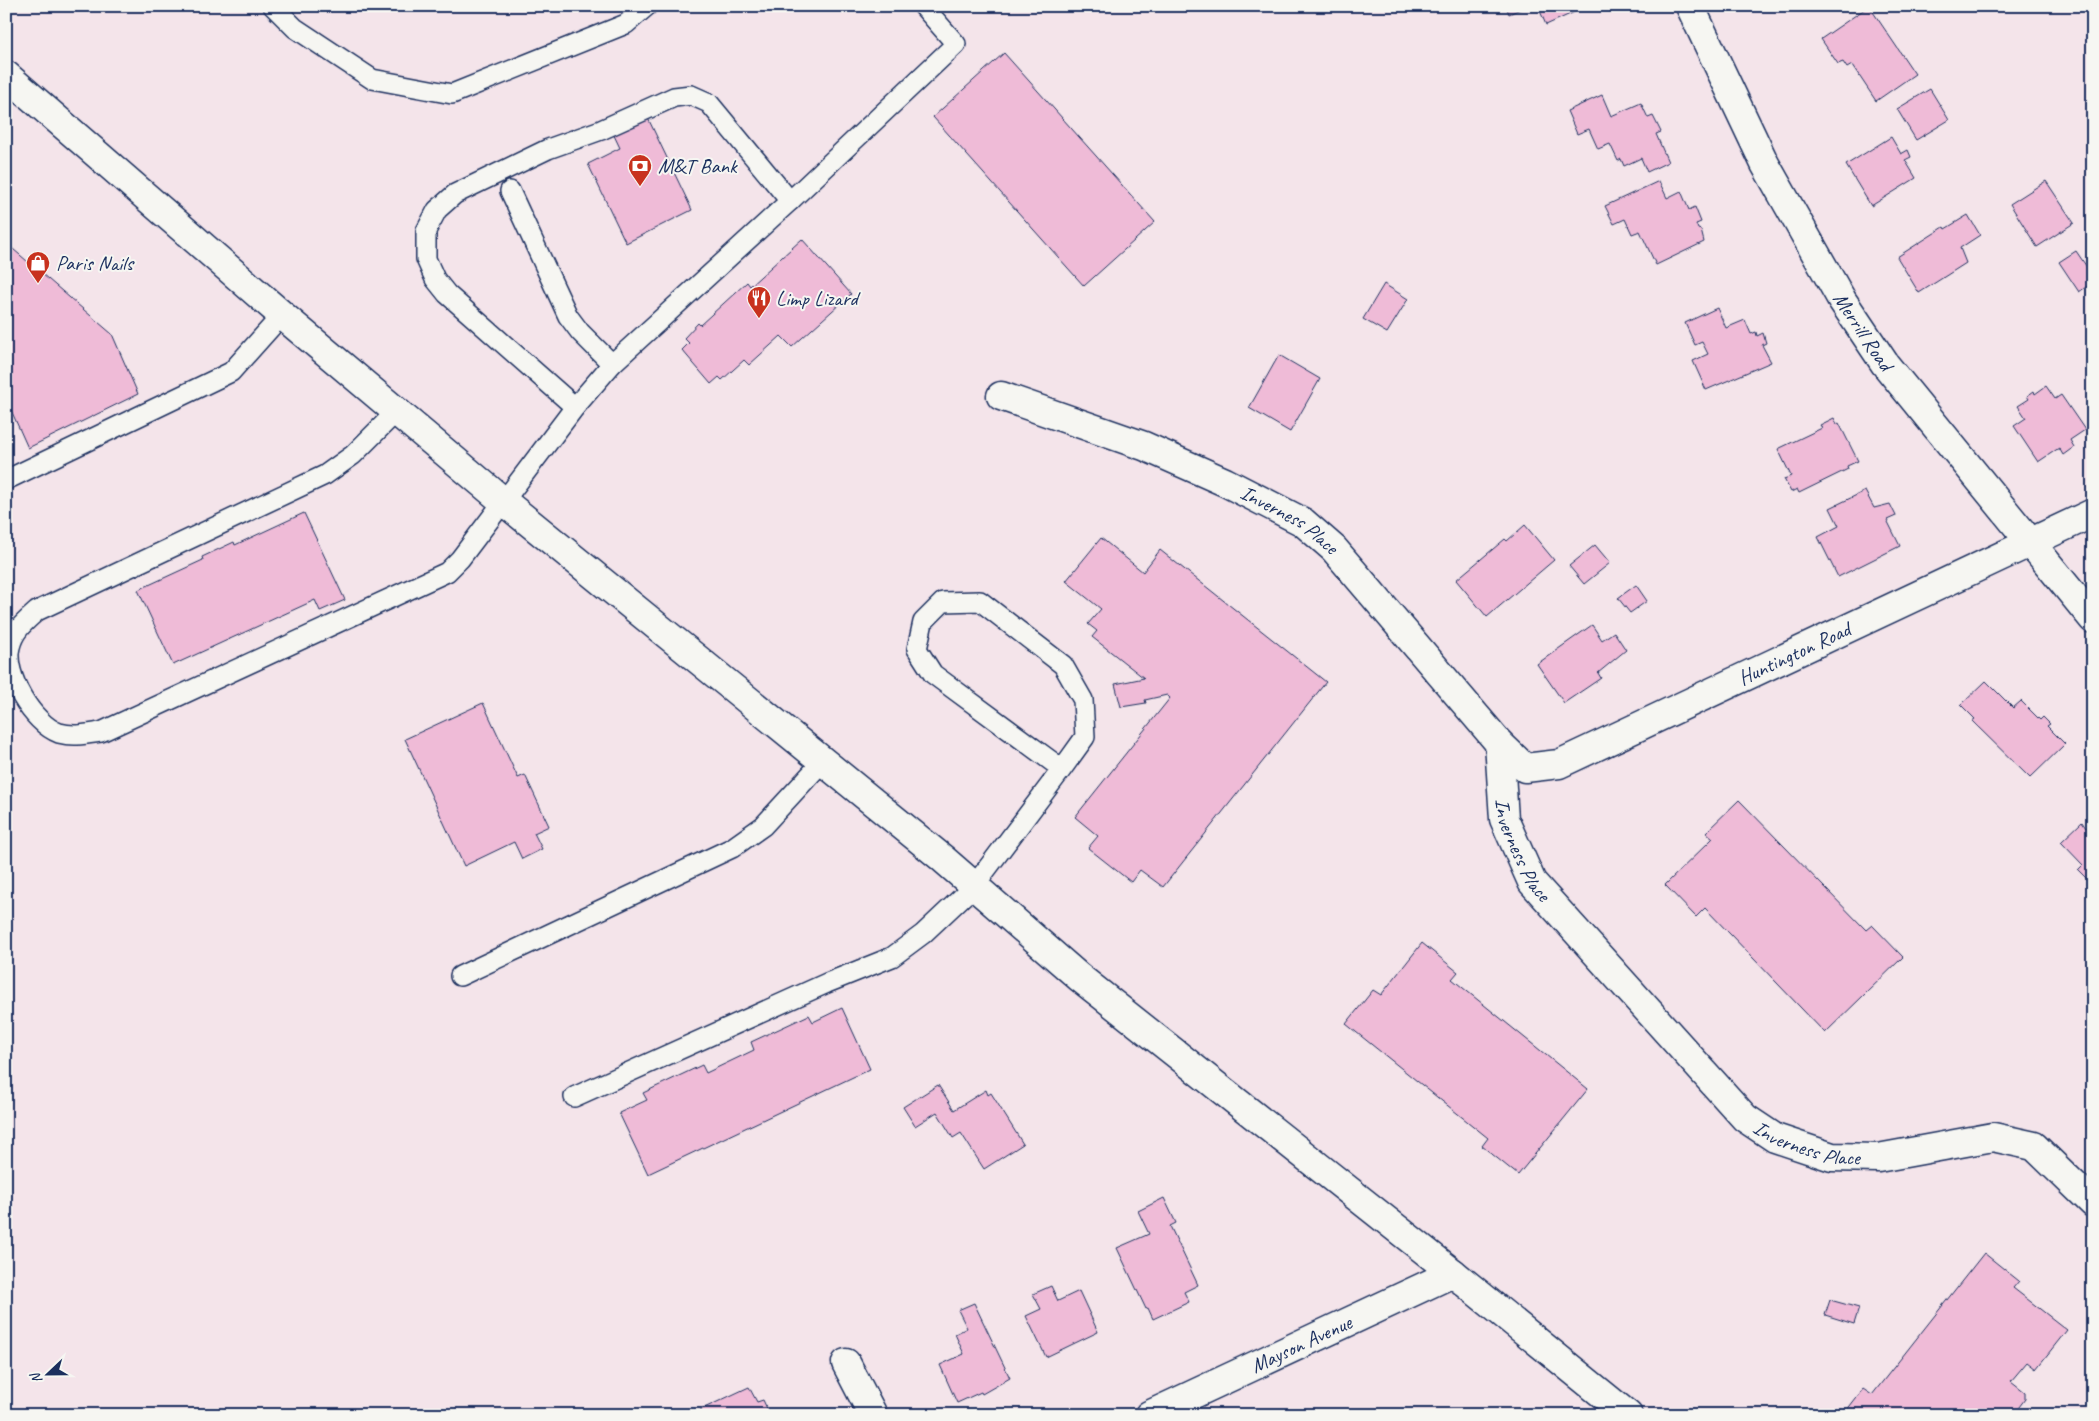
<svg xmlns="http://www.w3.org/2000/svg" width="2099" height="1421" viewBox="0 0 2099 1421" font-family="Caveat,sans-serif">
<rect width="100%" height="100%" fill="#f4e4ea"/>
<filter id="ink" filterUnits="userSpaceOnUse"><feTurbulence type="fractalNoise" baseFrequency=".02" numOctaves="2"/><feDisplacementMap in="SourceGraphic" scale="10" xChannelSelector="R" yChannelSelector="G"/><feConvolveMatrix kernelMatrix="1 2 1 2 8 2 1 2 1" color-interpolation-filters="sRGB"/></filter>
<g filter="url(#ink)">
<g fill="#efbbd7" stroke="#1b2f5e">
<path d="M1506,6H1527L1509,14Z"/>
<path d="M1538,6H1588L1546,25Z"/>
<path d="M1869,6L1915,74L1876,101L1852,65L1847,68L1843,62L1838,64L1821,39Z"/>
<path d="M1004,53L1155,222L1084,286L933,117Z"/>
<path d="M1930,89L1949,120L1916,140L1897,109Z"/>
<path d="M1602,95L1611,116L1641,103L1648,118L1653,116L1661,132L1656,134L1668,162L1647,172L1641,158L1624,166L1621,159L1618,161L1610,144L1598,149L1589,129L1577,134L1567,111Z"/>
<path d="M645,112L692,210L626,243L588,164L620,148L611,129Z"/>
<path d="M1891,137L1901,154L1908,150L1911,157L1905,160L1916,178L1871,206L1846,165Z"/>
<path d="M1659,181L1667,198L1681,191L1689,210L1695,207L1701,222L1696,224L1698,229L1701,230L1704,242L1656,265L1640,231L1632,234L1625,219L1614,224L1605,206Z"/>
<path d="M2046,181L2074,223L2037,247L2010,204Z"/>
<path d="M1968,215L1980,235L1960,248L1966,263L1919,293L1897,257L1944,227L1945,229Z"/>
<path d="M802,239L851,294L792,347L781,336L749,365L744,360L722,380L719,377L711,384L682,350L689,343L684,338L698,323L700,325L747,282L750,286Z"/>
<path d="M6,243L112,334L138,394L28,448L6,399Z"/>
<path d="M2076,251L2093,276V282L2079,292L2059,262Z"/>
<path d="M1384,284L1408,299L1387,333L1363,319Z"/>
<path d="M1717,308L1726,328L1745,320L1751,334L1756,332L1757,336L1763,333L1766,343L1762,345L1771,362L1706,390L1693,361L1708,354L1702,342L1695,345L1685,323Z"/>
<path d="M1279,355L1320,379L1290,432L1249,408Z"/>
<path d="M2046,386L2055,399L2061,395L2085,430L2070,440L2074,447L2063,455L2059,448L2038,462L2014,426L2026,418L2018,406L2029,399L2027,396L2034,391L2035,394Z"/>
<path d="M1834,418L1837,424L1839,423L1858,461L1847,466L1848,469L1799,493L1797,489L1791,492L1784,479L1791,476L1778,449L1822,428L1820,425Z"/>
<path d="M1865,491L1874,508L1890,504L1896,516L1887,520L1900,546L1838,577L1818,537L1839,526L1830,508Z"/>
<path d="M304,513L345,600L320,611L315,600L173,665L138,590L203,560L202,557L234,542L235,545Z"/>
<path d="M1525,525L1554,560L1487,617L1456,580L1505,539L1507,541Z"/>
<path d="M1101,538L1143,572L1160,550L1326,682L1163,887L1140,870L1131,882L1088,848L1098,836L1075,817L1170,698L1167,695L1145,700L1146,703L1121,707L1115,684L1144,678L1092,637L1097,631L1088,624L1101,609L1066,581Z"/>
<path d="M1595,545L1610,563L1584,584L1569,566Z"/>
<path d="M1636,585L1647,601L1630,613L1618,598Z"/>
<path d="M1592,625L1602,640L1614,632L1626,650L1598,673L1601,678L1564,703L1537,664Z"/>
<path d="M1986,681L2013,708L2021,701L2040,720L2043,717L2050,724L2047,726L2065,744L2030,778L1972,721L1975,719L1961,705Z"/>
<path d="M483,703L518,778L525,775L549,826L534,833L542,849L522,859L514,842L464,866L405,739Z"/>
<path d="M1739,800L1866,930L1872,925L1903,957L1825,1033L1705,908L1696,917L1665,885L1713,838L1706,832Z"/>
<path d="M2082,822L2086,828L2093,822V885L2078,870L2083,865L2061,842Z"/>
<path d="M1422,943L1458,972L1452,979L1588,1089L1518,1175L1482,1146L1488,1138L1346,1024L1373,990L1381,995Z"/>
<path d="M842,1008L870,1069L648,1174L619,1113L647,1100L643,1093L702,1065L706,1073L754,1050L751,1042L809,1015L813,1022Z"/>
<path d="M938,1085L954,1110L986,1090L988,1095L991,1093L1023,1144L984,1169L961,1133L953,1138L937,1112L915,1126L903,1107Z"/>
<path d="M1164,1198L1176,1223L1170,1226L1198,1285L1184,1292L1189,1302L1153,1319L1148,1308L1146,1309L1117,1248L1149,1234L1138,1211Z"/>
<path d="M1984,1253L2019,1281L2013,1288L2067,1330L2036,1369L2027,1362L2011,1381L2025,1392V1399L2013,1415H1843L1863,1389L1872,1395Z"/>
<path d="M1051,1286L1058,1301L1079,1291L1098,1332L1046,1357L1026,1316L1041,1309L1033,1294Z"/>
<path d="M1830,1300L1859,1308L1854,1324L1825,1315Z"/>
<path d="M974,1303L1010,1378L982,1394L981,1392L957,1403L940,1365L964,1354L955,1334L967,1328L958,1310Z"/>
<path d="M749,1387L757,1402L763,1400L770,1415H702L700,1410Z"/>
</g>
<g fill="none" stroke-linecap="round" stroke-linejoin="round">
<g stroke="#1b2f5e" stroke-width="22">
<g id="service">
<path d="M273,6L295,28L372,79L452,94L626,24L647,6"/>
<path d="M510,191L568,316L580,332L612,364"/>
<path d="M575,407L447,294L435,279L426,259V231L437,210L455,194L548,149L601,130L674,97L691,95L709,103L790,201"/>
<path d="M397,411L353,455L325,475L37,611C25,622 14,630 10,647C3,674 33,724 59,733C74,737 87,734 101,732L447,572L460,559L575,407L612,364L790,201L956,44L923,6"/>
<path d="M6,480L231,372L282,315"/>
<path d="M460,976L732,848L763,826L823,761"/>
<path d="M574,1097L827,983L892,957L923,934L974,886L1062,769L1085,737L1083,700L1063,665L980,601L943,602L923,622L917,649L933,674L1062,769"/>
</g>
</g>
<g stroke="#1b2f5e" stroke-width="31">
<g id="minor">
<path id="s1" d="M1690,6L1765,164L1842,300L1885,364L2093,619"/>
<path id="s2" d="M1001,396L1144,446L1225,482L1303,522L1334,549L1499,743L1504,819L1532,882L1745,1118L1775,1138L1832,1157L1878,1158L1993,1137L2034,1146L2093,1203"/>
<path id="s3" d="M1499,743L1525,768L1559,764L2093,513"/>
<path d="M846,1363L873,1415"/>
<path id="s4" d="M1149,1415L1453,1273"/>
</g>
</g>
<g stroke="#1b2f5e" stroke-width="31">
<path id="secondary" d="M6,75L282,315L503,501L942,858L1079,977L1453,1273L1628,1415"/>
</g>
<use href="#service" stroke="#f6f6f2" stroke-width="19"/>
<use href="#minor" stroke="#f6f6f2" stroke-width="28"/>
<use href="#secondary" stroke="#f6f6f2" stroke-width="28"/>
</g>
</g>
<defs>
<g id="bank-pin" transform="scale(1.25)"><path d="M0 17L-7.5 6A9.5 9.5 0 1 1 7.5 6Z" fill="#c8321e" stroke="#f6f6f2"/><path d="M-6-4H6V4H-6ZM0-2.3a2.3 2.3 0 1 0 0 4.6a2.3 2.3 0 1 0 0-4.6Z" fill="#fff"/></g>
<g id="shop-pin" transform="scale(1.25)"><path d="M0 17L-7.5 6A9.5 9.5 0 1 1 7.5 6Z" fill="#c8321e" stroke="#f6f6f2"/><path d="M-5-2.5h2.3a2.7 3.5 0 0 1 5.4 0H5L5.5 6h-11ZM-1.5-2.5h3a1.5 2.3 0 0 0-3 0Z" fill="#fff"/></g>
<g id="restaurant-pin" transform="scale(1.25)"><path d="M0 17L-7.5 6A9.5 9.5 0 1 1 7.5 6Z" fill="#c8321e" stroke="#f6f6f2"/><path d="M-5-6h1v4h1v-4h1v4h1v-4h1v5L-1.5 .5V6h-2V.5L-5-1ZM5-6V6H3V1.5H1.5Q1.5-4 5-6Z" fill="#fff"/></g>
</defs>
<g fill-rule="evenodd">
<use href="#bank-pin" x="640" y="166"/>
<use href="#shop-pin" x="38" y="263"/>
<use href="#restaurant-pin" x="759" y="298"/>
</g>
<g text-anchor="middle" stroke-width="4" stroke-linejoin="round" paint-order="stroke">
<g font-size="21" fill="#1b2f5e" stroke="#f6f6f2" text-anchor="start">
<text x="658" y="173">M&amp;T Bank</text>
<text x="56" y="270">Paris Nails</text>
<text x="776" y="305">Limp Lizard</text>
</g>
<g font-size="21" fill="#1b2f5e" stroke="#f6f6f2">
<text dy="7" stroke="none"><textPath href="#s1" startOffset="369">Merrill Road</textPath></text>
<text dy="7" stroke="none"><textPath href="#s2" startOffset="315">Inverness Place</textPath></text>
<text dy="7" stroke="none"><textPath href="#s3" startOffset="330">Huntington Road</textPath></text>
<text dy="7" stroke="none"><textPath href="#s2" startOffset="735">Inverness Place</textPath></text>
<text dy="7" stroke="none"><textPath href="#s2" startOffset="1155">Inverness Place</textPath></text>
<text dy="7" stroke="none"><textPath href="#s4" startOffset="168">Mayson Avenue</textPath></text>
</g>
</g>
<rect width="2099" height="1421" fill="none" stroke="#f6f6f2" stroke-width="25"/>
<rect x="12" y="12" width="2074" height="1396" fill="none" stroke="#1b2f5e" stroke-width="2" filter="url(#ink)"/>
<g transform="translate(48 1374) rotate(248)" stroke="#f6f6f2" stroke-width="4" paint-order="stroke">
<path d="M0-4L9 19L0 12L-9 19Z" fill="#1b2f5e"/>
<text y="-8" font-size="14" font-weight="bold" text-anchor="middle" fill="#1b2f5e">N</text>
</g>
</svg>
